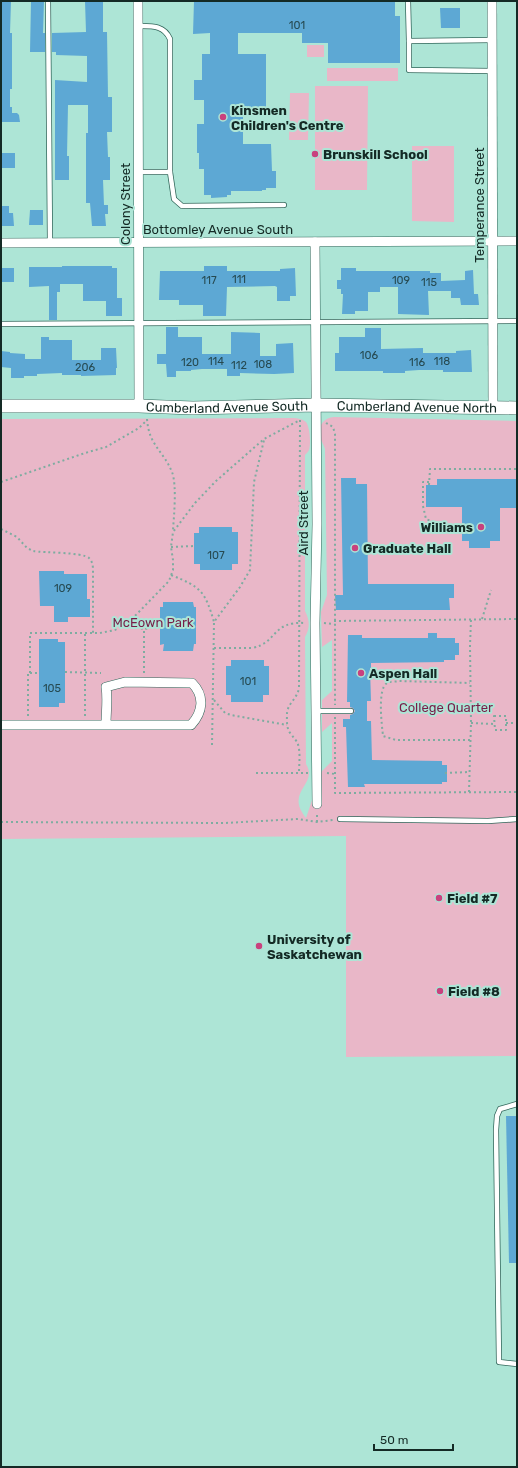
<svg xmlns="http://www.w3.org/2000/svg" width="518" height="1468" viewBox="0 0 518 1468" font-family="Rubik,sans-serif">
<rect width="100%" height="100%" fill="#ade5d6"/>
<g fill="#e9b7c8">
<rect x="307" y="45" width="17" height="12"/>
<rect x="327" y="68" width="71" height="13"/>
<path d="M315,86H368L367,190H315Z"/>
<path d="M290,93H309L308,140H289Z"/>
<path d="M412,146H454V222L412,221Z"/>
<path d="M334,417L517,421V1056L346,1057V836L1,839V419L293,418C298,418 302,419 306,422C310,427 311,444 309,450C308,452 306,454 305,455V611C310,621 310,628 305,637L306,764C319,785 284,791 306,818L322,771L332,761V723L322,732V700L332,691V640L322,647L321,612L327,595L325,449C324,445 321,441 320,437C318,426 323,418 334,417Z"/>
</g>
<g fill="#5da8d4">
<path d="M1,1H11L10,33H12V89H10V107H12V113H17L19,115L20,122H1Z"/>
<path d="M31,1H44L43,33H45V52H30Z"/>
<path d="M85,1H103V32H107L108,97H112V132H107L108,157H110V180H103L104,205H108V214H105L106,226H92L90,203H86V133H88V105H68L67,156H69V180H55V80L87,82V56L56,55V52H52V33L86,32Z"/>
<path d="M194,1H395V16H400V63H328V43H302V33H238V54H266V107H257V114H243V144H271L272,171H276V188H266V190H262V191H231V195H227V197L211,198V195H204V169H199V153H197V124H204V100H194V80H202V54H210V33L193,34Z"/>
<path d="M440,8H460V28H441Z"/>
<rect x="1" y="153" width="14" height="15"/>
<path d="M1,206H9V213H13L14,226H1Z"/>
<path d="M30,210H43V225H29Z"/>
<path d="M62,266H112V268H117V298H122V316H106V301H83V284H60V292H57V320H49V286L29,287V267H62Z"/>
<path d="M204,266H227V271H280V269L295,268L296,296H290V301H277V287L275,286L227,287L226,316H203V305H179V300H159L160,271H204Z"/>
<rect x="1" y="268" width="13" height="14"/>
<path d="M341,268H356V271H430V273H441V281L465,280V271L473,270L474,294H478L479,305H461L460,298H451V291H428L429,315L398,314V287H380V292H368V311H355V314H342L343,294H341V289H337V280H341Z"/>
<path d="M166,327H178V337H202V354H231V332L260,333V356H276V344L293,343L294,373L274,374L240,373V376H227V369H202L191,370V371H176V377H167L166,364H157V354H166Z"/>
<path d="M365,328H381V349L423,348V353H456V351L471,350L472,372H443V370H419L405,371V373H383V371H335V353H339V337H365Z"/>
<path d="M41,337H49V340H72V360H101V348H116L117,368H116V375L81,376V375H62V373L37,374V376H24V378H11V368L1,367V351L10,352V353L25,354V359H41Z"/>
<path d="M341,478H356V484H367L368,584H454V598H449L450,610H336L335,595H343Z"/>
<path d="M437,479H517V508H500V541H490V548H469V541H462V507H426V485H437Z"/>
<path d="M199,527H232V532H238V564H232V570H200V564H194V533H199Z"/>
<path d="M39,571H64V574H87V599H90V617H68V622H54V606H40Z"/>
<path d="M163,602H193L194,607H196V644H194L193,651H163L164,644L160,645V607H163Z"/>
<path d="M428,633H437V638H455V643H459V655H455V660H444V662L371,663V668H370L371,701H367V721H371L372,760L442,761V765H447V782H442V784H364L365,787H348L346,727H343V719H350V715L353,714L355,711L353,708L350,707V702H347L348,635H362V638H428Z"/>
<path d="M39,639H58V642H65V703H59V707H39Z"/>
<path d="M231,660H264V666H269V695H263V702H231V695H226V666H231Z"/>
<path d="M506,1116H517V1263H509Z"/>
</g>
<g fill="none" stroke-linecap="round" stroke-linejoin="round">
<g stroke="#31665a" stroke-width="6">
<g id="service">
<path d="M48,1L50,243"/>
<path d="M408,1L409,41L492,40"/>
<path d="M138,26C152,26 164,25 170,39V172H138"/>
<path d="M409,41V70L492,71"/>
<path d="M170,172L174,199L182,206L284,205"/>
<path d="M1,324L517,321"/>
<path d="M317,711H351"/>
<path d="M340,819L488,821L517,819"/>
<path d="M517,1104L500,1109L497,1116L496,1130L499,1362L517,1364"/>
</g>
</g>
<g stroke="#31665a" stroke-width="10">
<g id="minor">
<path d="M138,1L139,406"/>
<path d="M492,1L493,408"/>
<path d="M315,242L317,524L315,623L317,804"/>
<path d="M1,243L517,241"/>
<path d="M1,725C64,725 128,725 191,725C203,712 205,696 192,683L125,682L106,687C108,699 106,712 106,725"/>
</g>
</g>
<g stroke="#31665a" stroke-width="14">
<g id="secondary">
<path id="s1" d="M1,406H139L193,408L316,405L517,408"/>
</g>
</g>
<g stroke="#7eaca0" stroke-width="2" stroke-dasharray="2 3" stroke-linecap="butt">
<path d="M147,419C149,446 163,450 172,472C177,485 174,515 173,530"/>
<path d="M326,423L333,427L335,434V705"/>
<path d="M1,482L85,453L106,447L139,428L147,420"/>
<path d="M429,482H423V506L426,519L438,524"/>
<path d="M429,485L430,469H517"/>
<path d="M1,529L17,537L27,548L33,551C44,553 82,552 89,558C92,561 93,565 93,570V634"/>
<path d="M171,547L194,546"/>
<path d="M171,575C201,587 205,591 214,622"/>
<path d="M482,619L491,590"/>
<path d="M334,621L517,619"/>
<path d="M324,623L334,624"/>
<path d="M127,624L136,625L144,630L151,626H163"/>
<path d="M214,648H252C278,643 271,621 305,623"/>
<path d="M65,672L101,673"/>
<path d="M30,673V633H100L115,630L131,620L169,581L173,570V560L171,547L173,532L195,503L216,481L264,439L300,420L299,688C297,699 288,703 287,713C287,720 286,729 291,734C293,737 295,739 297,742C301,750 299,764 299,773"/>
<path d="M144,673V630"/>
<path d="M214,700L225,713L231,715L287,725"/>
<path d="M28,716V673H39"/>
<path d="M85,716V633"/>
<path d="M494,716H506V730H495Z"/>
<path d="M335,717V793L517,792"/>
<path d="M471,723L494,724"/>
<path d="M506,723H517"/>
<path d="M470,740H396L383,736C382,726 377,689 387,683C390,681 395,682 399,681L470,683"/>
<path d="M212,745L214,622L240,587L250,570L254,482L264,440"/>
<path d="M256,773H308"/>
<path d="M327,773L335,774"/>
<path d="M445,773L470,772"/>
<path d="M469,792L471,723L470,646L471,619"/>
<path d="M1,822L225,823L298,819L317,822L333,820"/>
<path d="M317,822V813"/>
</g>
<use href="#service" stroke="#fff" stroke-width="4.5"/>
<use href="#minor" stroke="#fff" stroke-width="9"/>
<use href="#secondary" stroke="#fff" stroke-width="13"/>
</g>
<g fill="#c9417e" stroke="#ade5d6" stroke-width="1.5">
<circle cx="223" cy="117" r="4"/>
<circle cx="315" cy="154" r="4"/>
<circle cx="481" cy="527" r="4"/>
<circle cx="355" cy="548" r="4"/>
<circle cx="361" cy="673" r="4"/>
<circle cx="439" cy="898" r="4"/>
<circle cx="259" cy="946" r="4"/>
<circle cx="440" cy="991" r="4"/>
</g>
<g text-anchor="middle" stroke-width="4" stroke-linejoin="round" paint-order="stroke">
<g font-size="11" fill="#264a51">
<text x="297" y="29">101</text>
<text x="239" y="283">111</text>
<text x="209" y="284">117</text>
<text x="401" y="284">109</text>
<text x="429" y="286">115</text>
<text x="369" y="359">106</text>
<text x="216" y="365">114</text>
<text x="442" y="365">118</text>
<text x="190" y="366">120</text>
<text x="417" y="366">116</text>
<text x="263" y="368">108</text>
<text x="239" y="369">112</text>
<text x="85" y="371">206</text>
<text x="216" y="559">107</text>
<text x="63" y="592">109</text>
<text x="248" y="685">101</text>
<text x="52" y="692">105</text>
</g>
<g font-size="13" font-weight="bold" fill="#142a25" stroke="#ade5d6" text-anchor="start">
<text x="231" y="115">Kinsmen<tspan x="231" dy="15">Children's Centre</tspan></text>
<text x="323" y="159">Brunskill School</text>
<text x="473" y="532" text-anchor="end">Williams</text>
<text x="363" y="553">Graduate Hall</text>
<text x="369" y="678">Aspen Hall</text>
<text x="447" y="903">Field #7</text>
<text x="267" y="944">University of<tspan x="267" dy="15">Saskatchewan</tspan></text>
<text x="448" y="996">Field #8</text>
</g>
<g font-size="13" fill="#142a25" stroke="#ade5d6">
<text transform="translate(125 204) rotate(-90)" y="5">Colony Street</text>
<text transform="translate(479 205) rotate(-90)" y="5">Temperance Street</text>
<text x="218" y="234">Bottomley Avenue South</text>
<text dy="5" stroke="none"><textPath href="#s1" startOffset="226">Cumberland Avenue South</textPath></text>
<text dy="5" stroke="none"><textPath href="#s1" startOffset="416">Cumberland Avenue North</textPath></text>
<text transform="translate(303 523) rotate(-90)" y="5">Aird Street</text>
</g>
<g font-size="13" fill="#771e48" stroke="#ade5d6">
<text x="153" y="627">McEown Park</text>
<text x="446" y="712">College Quarter</text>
</g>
</g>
<rect width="518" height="1468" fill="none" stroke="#142a25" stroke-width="4"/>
<path d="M374 1444v6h79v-6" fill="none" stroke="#142a25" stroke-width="2"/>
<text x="380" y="1444" font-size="12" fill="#142a25" stroke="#ade5d6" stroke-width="3" paint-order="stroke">50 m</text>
</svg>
